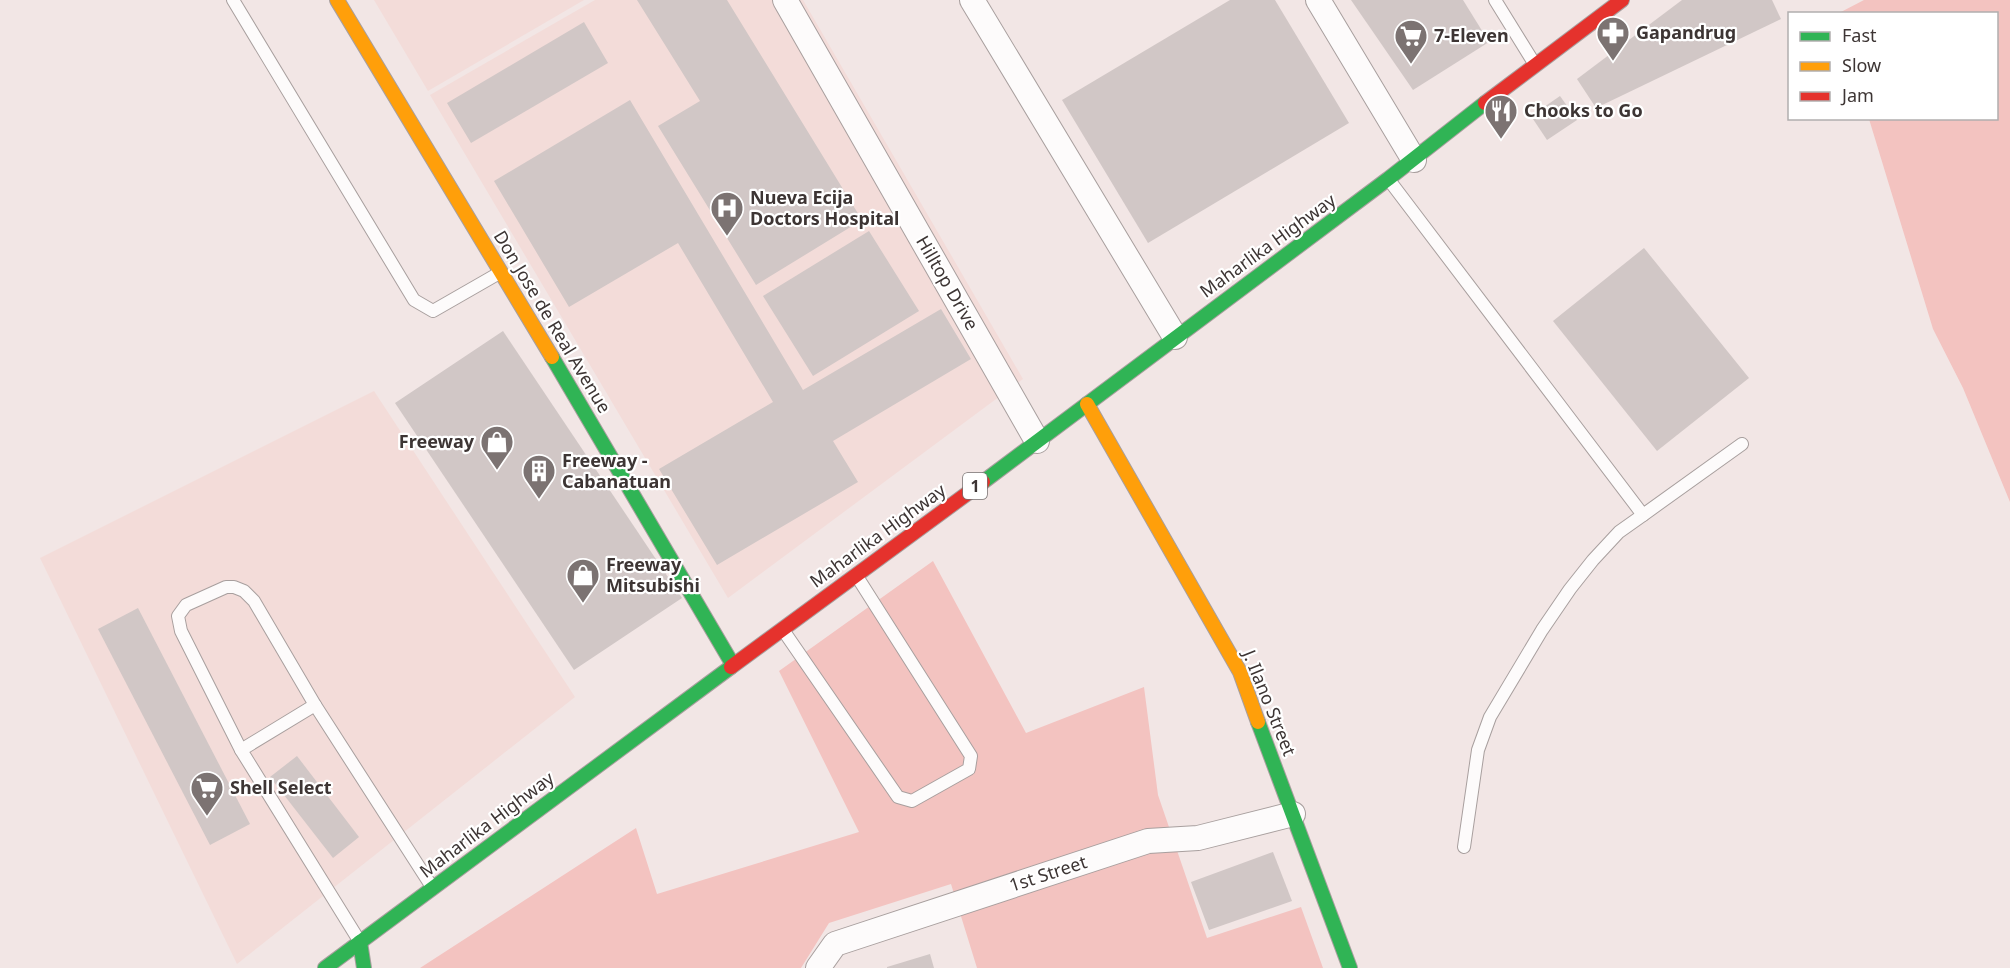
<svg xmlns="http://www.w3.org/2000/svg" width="2010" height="968" viewBox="0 0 2010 968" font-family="'Noto Sans',sans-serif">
<rect width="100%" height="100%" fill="#f2e6e5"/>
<g fill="#f3dcd9">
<path d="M374,0H584L428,91Z"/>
<path d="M595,0H803L1023,379L728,598L430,95Z"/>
<path d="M374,391L575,697L237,964L40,558Z"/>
</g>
<g fill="#f3c3c0">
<path d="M1864,0H2010V502L1963,388L1933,329L1869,119L1996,118V14L1839,13Z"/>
<path d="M933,561L1026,733L1144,687L1158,795L1207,938L1301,907L1323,968H977L951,884L829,923L801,968H420L636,828L657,894L859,832L779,671Z"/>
</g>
<g fill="#d1c7c6">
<path d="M637,0H727L862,220L756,285L658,126L700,101Z"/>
<path d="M1230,0H1275L1349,123L1148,243L1062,100Z"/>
<path d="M1351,0H1463L1489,42L1413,90Z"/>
<path d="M1682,0H1772L1781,19L1596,108L1577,79Z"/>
<path d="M584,22L608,63L471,143L447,103Z"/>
<path d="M1560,96L1577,120L1547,140L1531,116Z"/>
<path d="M630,100L803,390L941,309L971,359L833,441L858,482L717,565L659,469L773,402L678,243L569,307L494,181Z"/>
<path d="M869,231L919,311L813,376L763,296Z"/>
<path d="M1644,248L1749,378L1657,451L1553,321Z"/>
<path d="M503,331L682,598L574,670L395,403Z"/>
<path d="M138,608L250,824L210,845L98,629Z"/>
<path d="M297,756L359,837L333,858L270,777Z"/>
<path d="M1273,852L1292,901L1209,930L1191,882Z"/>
<path d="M930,954L934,968H887V967Z"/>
</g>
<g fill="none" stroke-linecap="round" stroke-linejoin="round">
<g stroke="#a89f9e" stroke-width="14">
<g id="lane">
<path d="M233,0L414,300L433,311L501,272"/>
<path d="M1495,0L1534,63"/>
<path d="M1389,180L1643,515L1742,444"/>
<path d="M783,630L898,797L912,801L969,769L971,756L856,575"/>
<path d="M241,750L181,631L178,616L186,605L226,587H234L244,591L254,601L315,705"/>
<path d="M1464,847L1478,750L1490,717L1542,630L1570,589L1593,560L1619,532L1643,515"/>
<path d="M360,942L241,750L315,705L432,887"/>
</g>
</g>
<g stroke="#a89f9e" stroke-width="26">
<g id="street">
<path d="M785,0L1037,441"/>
<path d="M972,0L1175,337"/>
<path d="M1318,0L1414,160"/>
<path d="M818,968L835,944L1148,841L1198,838L1293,814"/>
</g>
</g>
<g stroke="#a89f9e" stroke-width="16">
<g id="fast">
<path d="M552,357L733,665"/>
<path d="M983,482L1388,179L1485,103"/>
<path d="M1258,722L1350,968"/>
<path d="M360,942L364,968"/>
<path d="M325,968L731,667"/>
</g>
</g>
<g stroke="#a89f9e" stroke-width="16">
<g id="slow">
<path d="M337,0L552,357"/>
<path d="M1087,404L1240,672L1258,722"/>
</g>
</g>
<g stroke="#a89f9e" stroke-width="16">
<g id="jam">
<path d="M1485,103L1622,0"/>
<path d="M731,667L983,482"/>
</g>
</g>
<use href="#lane" stroke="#fdfbfb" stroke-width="12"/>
<use href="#street" stroke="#fdfbfb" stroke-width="24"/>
<use href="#fast" stroke="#30b455" stroke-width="14"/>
<use href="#slow" stroke="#ff9f0a" stroke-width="14"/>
<use href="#jam" stroke="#e5322d" stroke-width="14"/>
</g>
<defs>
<g id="pharmacy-pin" transform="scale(1.725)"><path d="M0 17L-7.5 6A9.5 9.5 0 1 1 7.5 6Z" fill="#7c7372" stroke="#fff"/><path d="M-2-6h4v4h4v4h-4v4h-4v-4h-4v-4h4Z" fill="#fff"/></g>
<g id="supermarket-pin" transform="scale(1.725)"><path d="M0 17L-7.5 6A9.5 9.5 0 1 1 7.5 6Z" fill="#7c7372" stroke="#fff"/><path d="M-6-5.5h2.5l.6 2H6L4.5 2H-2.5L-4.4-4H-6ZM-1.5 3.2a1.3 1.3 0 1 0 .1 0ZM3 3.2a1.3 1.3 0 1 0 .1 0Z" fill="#fff"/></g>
<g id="restaurant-pin" transform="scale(1.725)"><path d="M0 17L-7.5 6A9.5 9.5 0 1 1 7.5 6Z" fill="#7c7372" stroke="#fff"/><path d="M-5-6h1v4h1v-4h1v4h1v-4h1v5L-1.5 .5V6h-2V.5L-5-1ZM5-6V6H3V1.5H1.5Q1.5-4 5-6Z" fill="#fff"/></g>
<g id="hospital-pin" transform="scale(1.725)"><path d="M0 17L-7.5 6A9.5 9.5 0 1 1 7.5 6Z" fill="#7c7372" stroke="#fff"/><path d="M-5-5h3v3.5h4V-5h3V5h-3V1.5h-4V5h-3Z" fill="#fff"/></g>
<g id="shop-pin" transform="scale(1.725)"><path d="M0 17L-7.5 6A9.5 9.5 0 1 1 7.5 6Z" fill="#7c7372" stroke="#fff"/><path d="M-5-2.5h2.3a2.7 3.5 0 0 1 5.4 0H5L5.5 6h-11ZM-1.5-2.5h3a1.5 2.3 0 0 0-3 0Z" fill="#fff"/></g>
<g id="building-pin" transform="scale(1.725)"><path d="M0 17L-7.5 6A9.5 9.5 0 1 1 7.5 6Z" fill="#7c7372" stroke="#fff"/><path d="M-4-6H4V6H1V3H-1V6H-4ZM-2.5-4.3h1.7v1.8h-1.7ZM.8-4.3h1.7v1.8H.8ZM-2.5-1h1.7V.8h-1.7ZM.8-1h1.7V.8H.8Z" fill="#fff"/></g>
</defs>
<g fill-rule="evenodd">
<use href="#pharmacy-pin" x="1613" y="33"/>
<use href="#supermarket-pin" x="1411" y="36"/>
<use href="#restaurant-pin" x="1501" y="111"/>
<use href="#hospital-pin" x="727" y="208"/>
<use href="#shop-pin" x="497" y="442"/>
<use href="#building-pin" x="539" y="471"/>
<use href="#shop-pin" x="583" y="575"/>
<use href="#supermarket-pin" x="207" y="788"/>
</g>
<g text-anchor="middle" stroke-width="4.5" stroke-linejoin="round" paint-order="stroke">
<rect fill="#fff" stroke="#777271" stroke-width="1.5" x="963" y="473" width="24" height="26" rx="4.5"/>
<g font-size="16" font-weight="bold" fill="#3d3534">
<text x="975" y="492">1</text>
</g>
<g font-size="18" font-weight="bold" fill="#3d3534" stroke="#fff" text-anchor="start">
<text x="1636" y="39">Gapandrug</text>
<text x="1434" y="42">7-Eleven</text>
<text x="1524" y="117">Chooks to Go</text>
<text x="750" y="204">Nueva Ecija<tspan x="750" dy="21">Doctors Hospital</tspan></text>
<text x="474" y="448" text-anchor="end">Freeway</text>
<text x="562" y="467">Freeway -<tspan x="562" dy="21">Cabanatuan</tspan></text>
<text x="606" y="571">Freeway<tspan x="606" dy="21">Mitsubishi</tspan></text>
<text x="230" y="794">Shell Select</text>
</g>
<g font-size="18" fill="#3d3534" stroke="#fff">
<text transform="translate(1268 246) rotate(-36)" y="6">Maharlika Highway</text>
<text transform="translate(947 283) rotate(60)" y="6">Hilltop Drive</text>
<text transform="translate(552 322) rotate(59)" y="6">Don Jose de Real Avenue</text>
<text transform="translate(878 536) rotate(-36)" y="6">Maharlika Highway</text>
<text transform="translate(1269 703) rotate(68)" y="6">J. Ilano Street</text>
<text transform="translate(487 825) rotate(-37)" y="6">Maharlika Highway</text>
<text transform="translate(1048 874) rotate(-18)" y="6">1st Street</text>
</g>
</g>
<rect x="1788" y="12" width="210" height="108" fill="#ffffff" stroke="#b1aeae" stroke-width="1.5"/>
<rect x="1800" y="32" width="30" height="9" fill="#30b455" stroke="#b1aeae" stroke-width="1.5"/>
<text x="1842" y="42" font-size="18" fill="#3d3534">Fast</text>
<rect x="1800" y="62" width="30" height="9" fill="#ff9f0a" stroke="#b1aeae" stroke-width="1.5"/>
<text x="1842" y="72" font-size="18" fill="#3d3534">Slow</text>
<rect x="1800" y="92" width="30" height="9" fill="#e5322d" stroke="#b1aeae" stroke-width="1.5"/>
<text x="1842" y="102" font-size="18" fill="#3d3534">Jam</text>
</svg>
